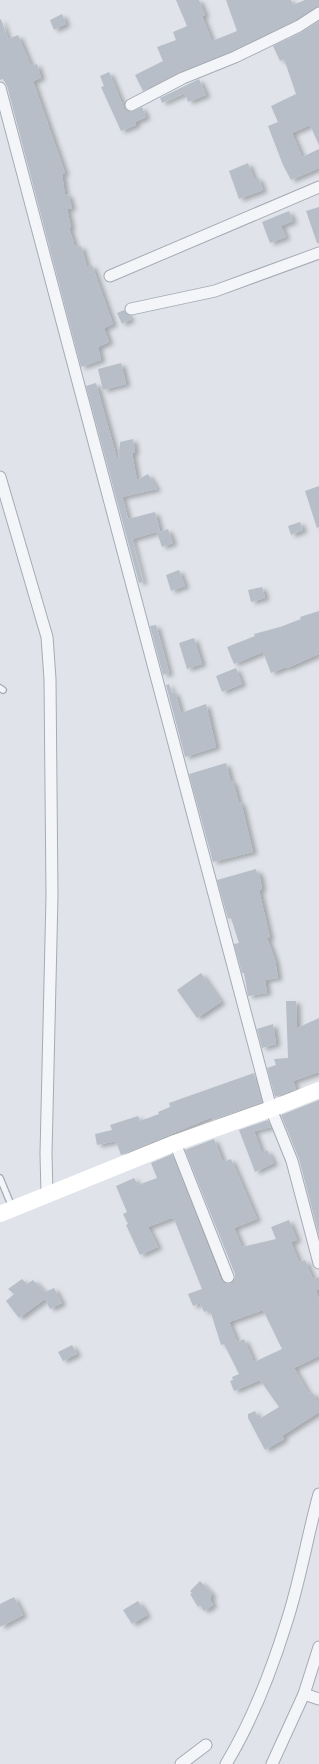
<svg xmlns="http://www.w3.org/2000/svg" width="319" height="1764" viewBox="0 0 319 1764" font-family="'Alegreya Sans',sans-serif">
<defs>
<filter id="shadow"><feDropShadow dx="4.5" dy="2.5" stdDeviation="2" flood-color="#0004"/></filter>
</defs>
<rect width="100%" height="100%" fill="#e0e4ea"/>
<g fill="#b7bec8" fill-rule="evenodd" filter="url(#shadow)">
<path d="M176,0H199L205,15L202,16L212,41L237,31L226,0H291L293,5L305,0H319V6L296,20L232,51L180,72L143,91L135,75L163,61L157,47L176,40L173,32L187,26Z"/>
<path d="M62,14L66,24L54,30L50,20Z"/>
<path d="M1,19L8,39L18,35L31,66L37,64L41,78L33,81L65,173L62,174L65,195L68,194L72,208L67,209L71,227L69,228L75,247L81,246L87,267L92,265L113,324L104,328L109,342L98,347L101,360L81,367L7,86L3,79L0,80V20Z"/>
<path d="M319,21V145L310,125L292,133L302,157L319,149V168L291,180L283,165L268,126L278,122L271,106L296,94L284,59L280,61L273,46L302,32Z"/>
<path d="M109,72L124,108L131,112L142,107L146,117L135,122L136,125L121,131L101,87L104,86L100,76Z"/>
<path d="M199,79L206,95L188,102L185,93L162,103L160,98Z"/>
<path d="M248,163L254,179L258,177L263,190L239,199L229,171Z"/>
<path d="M319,207V243H317L306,211Z"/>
<path d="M289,211L293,221L281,226L286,237L270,243L262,222Z"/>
<path d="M124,310L131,319L122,324L117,313Z"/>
<path d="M121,363L126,384L103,390L98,369Z"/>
<path d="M96,383L118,462L120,442L133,439L135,452L132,453L137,480L148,474L157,489L122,497L128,519L155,512L160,531L132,539L143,582L139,583L86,386Z"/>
<path d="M319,486V527L317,528L305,491Z"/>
<path d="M300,522L303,530L291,535L288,526Z"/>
<path d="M168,529L173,543L162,547L157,533Z"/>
<path d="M179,570L185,586L171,591L166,575Z"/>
<path d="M262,587L265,598L251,602L248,590Z"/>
<path d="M319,611V654L287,668L286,667L271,673L263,652L234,664L227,647L255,636L254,634L280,627L301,619L300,617Z"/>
<path d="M156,625L169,673L163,675L150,626Z"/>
<path d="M194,638L202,664L187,669L179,643Z"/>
<path d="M236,668L242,684L222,692L216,676Z"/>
<path d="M169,684L172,693L175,692L181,713L206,704L216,747L185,757L166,685Z"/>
<path d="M226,763L231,782L233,781L239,803L241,802L253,852L213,862L189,774Z"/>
<path d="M256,869L257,873L259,872L262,889L259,890L270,938H267L275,960L278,978L265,980L267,993L248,996L244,973H242L234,944L239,943L231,918L228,919L217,880Z"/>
<path d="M201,973L221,1002L197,1018L177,990Z"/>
<path d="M286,1001H296L297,1028L319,1018V1072L293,1081L296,1089L275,1097L267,1068L276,1065L274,1059L288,1058Z"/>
<path d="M273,1024L276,1044L262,1048L257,1029Z"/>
<path d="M254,1073L262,1102L213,1120L212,1117L121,1155L116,1141L97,1145L95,1134L112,1130L110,1125L138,1116L140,1121L159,1114L158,1112L170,1107L169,1103Z"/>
<path d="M319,1100V1236L299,1159L281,1115Z"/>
<path d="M268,1120L271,1127L254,1131L262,1153L267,1150L274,1163L255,1172L239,1130Z"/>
<path d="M214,1139L223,1162L231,1159L257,1219L234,1228L242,1247L276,1239L271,1227L289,1220L297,1240L291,1242L299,1262L305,1260L313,1279L319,1277V1289L316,1290L319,1299V1356L294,1368L309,1394L312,1392L319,1404V1412L282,1436L284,1439L265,1450L248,1418V1414L255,1411L259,1419L279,1407L260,1380L234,1391L230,1381L233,1380L232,1377L239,1374L224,1344L221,1345L210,1310L204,1312L200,1303L193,1306L188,1294L202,1289L174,1219L172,1218L148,1227L158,1247L140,1255L126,1225L128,1224L123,1214L127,1212L116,1186L134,1178L138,1185L157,1178L151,1163L172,1154L221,1280L227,1284L231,1283L235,1278V1274L185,1150ZM263,1310L282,1349L254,1362L244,1339L237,1342L229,1322Z"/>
<path d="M22,1279L27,1284L33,1280L45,1292L54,1288L62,1303L50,1309L45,1299L19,1318L6,1301L14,1294L8,1289Z"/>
<path d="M72,1345L77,1354L63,1361L58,1352Z"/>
<path d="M200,1581L212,1594L210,1599L213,1605L204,1611L200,1605L198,1607L190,1594L192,1593L190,1591Z"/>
<path d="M14,1597L23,1615L0,1627V1604Z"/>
<path d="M138,1601L147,1615L132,1624L123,1610Z"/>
</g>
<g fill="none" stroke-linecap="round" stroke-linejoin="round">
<g stroke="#a5abb5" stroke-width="8">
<g id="lane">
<path d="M0,688L3,690"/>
<path d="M0,1178L12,1207"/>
</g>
</g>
<g stroke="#a5abb5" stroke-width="13">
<g id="street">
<path d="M0,88L271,1109L292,1161L319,1263"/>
<path d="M131,105L183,78L235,57L299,26L319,13"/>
<path d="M110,276L319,187"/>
<path d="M131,309L215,291L319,253"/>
<path d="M0,477L47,637L50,679L52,896L46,1154L47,1194"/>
<path d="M175,1143L228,1277"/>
<path d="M304,1694L319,1699"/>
<path d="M181,1764L206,1745"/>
<path d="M226,1764C252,1721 271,1672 286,1624C300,1582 307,1537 319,1494"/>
<path d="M272,1764L304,1694L319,1647"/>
</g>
</g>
<use href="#lane" stroke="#f3f5f8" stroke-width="5.5"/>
<use href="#street" stroke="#f3f5f8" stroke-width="11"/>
<path stroke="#fff" stroke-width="16" d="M0,1214L175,1143L271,1109L319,1090"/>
</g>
</svg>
